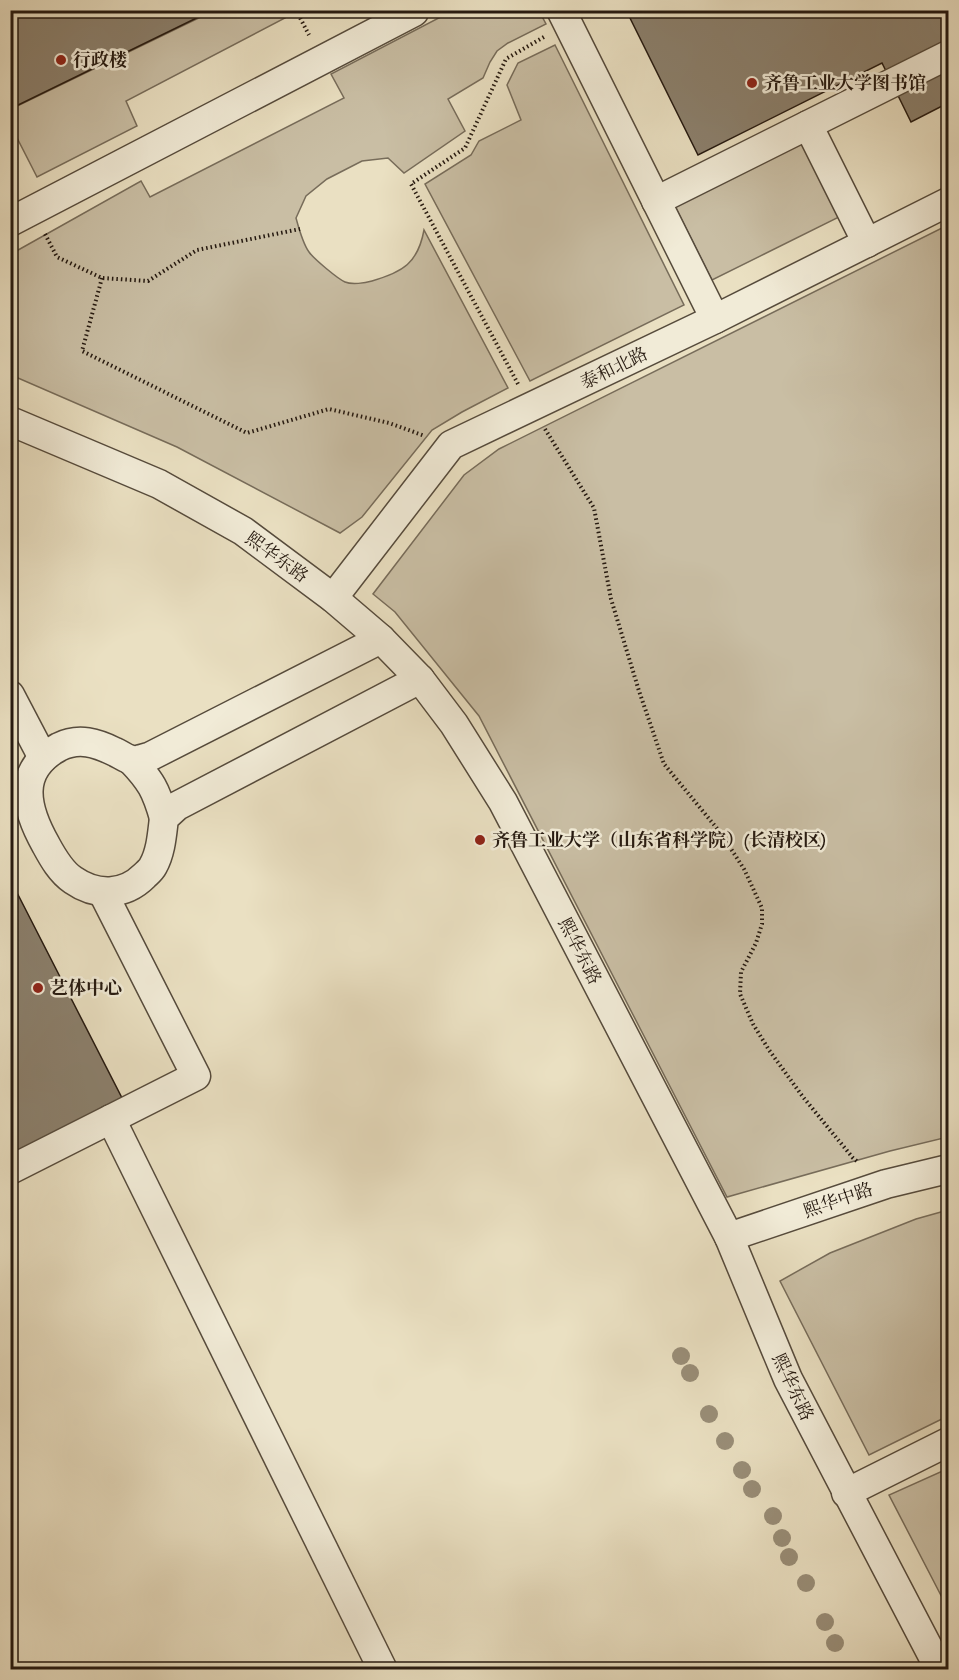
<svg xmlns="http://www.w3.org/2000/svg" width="959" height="1680" viewBox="0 0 959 1680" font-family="'IM FELL Double Pica','Noto Serif SC',serif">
<rect width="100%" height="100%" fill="#eae0c2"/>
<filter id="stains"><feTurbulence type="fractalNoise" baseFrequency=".00333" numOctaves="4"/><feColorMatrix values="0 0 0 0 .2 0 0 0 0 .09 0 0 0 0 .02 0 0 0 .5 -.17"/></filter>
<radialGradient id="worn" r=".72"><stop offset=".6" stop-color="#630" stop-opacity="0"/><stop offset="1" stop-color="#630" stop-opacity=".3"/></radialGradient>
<g fill="#c9bea4" stroke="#776c5a" stroke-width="1.5">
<path d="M213,11H281L285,18L126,101L137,126L37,177L11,126V109Z"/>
<path d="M452,11H539L546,24L508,43L497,51L490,62L483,78L448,99L465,131L404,173L388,158L362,161L327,179L306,196L296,218C299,229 303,244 309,252C314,259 338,279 345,282C352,285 365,283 372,281C403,272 418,263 424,230L508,388L462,412L432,430L362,517L340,533L177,447L11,375V254L141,181L150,197L344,98L331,74Z"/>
<path d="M555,45L684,305L530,381L425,184L471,155L479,141L521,120L507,85L518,63Z"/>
<path d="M802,143L839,217L712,280L675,206Z"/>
<path d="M948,225V1137L890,1151L727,1197L479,716L395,612L373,594L464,475L499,449Z"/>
<path d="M948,1210V1416L869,1455L780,1281L830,1253L916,1219Z"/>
<path d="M947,1469L948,1472V1609L889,1495Z"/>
</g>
<g fill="#8b806d" stroke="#251910" stroke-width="1.5">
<path d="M10,10H213L10,109Z"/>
<path d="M626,10H948V103L911,122L882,63L698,155Z"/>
<path d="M10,879L122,1098L10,1155Z"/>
</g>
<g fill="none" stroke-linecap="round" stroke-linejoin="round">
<g stroke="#564b3c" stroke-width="31">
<g id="minor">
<path d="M561,10L715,319"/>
<path d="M808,125L867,243"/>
<path d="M656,201L948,55"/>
<path d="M10,222L414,12L413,10"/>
<path d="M10,421L159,484L243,531L333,598L381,639L420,679L454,724L503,802L729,1237L788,1379L940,1670"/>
<path d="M333,598L451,445L715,319L948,202"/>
<path d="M381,639L149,757C144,758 137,761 132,760C126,759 120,754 115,752C97,743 79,737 59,747C16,770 25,808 46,845C53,858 61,872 73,880C96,896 124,896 144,876C147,873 151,870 153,866C161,852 162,834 164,818L177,806L420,679"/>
<path d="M10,695L43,758"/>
<path d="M131,760C151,781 156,790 164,818"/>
<path d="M111,1119L383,1670"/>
<path d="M10,1170L196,1076L103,893"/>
<path d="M729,1237L886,1184L948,1169"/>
<path d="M846,1493L948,1442"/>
</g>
</g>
<g stroke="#251910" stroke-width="4" stroke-dasharray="1.5 3" stroke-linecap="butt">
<path d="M296,10L309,35"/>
<path d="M45,234L57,257L102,278L148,281L197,250L300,229"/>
<path d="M102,278L82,351L247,433L329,409L389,423L425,436"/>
<path d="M518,384L411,184L465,148L506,59L544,37"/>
<path d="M545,429L594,508L611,599L639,691L664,764L720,832L744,869L762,908V924L756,943L741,972L740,994L753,1024L769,1050L803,1097L853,1158L859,1163"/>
</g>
<use href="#minor" stroke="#f1ebd7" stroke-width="28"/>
</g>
<g fill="#998e78">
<circle cx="681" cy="1356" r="9"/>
<circle cx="690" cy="1373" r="9"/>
<circle cx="709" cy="1414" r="9"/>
<circle cx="725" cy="1441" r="9"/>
<circle cx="742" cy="1470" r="9"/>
<circle cx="752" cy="1489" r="9"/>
<circle cx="773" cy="1516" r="9"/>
<circle cx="782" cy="1538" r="9"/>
<circle cx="789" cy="1557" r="9"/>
<circle cx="806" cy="1583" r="9"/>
<circle cx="825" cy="1622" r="9"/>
<circle cx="835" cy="1643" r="9"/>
</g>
<g fill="#8f2418" stroke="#f1ebd7" stroke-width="2">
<circle cx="61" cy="60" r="6"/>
<circle cx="752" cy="83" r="6"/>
<circle cx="480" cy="840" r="6"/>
<circle cx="38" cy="988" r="6"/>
</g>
<g text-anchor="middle" stroke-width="5" stroke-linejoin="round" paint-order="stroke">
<g font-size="18" font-weight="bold" fill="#251910" stroke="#f1ebd7" text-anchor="start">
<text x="73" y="66">行政楼</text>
<text x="764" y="89">齐鲁工业大学图书馆</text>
<text x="492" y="846">齐鲁工业大学（山东省科学院）(长清校区)</text>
<text x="50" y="994">艺体中心</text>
</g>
<g font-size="18" fill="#251910" stroke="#f1ebd7">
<text transform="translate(614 368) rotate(-26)" y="6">泰和北路</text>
<text transform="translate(277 557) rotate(36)" y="6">熙华东路</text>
<text transform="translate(580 951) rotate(63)" y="6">熙华东路</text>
<text transform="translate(838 1200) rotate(-19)" y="6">熙华中路</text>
<text transform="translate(793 1387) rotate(65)" y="6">熙华东路</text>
</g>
</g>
<rect width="959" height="1680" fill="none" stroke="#eae0c2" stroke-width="36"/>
<rect x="12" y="12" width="935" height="1656" fill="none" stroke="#251910" stroke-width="3"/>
<rect x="18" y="18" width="923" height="1644" fill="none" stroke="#251910" stroke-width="1.5"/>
<rect width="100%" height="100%" filter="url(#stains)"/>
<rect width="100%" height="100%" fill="url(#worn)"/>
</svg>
